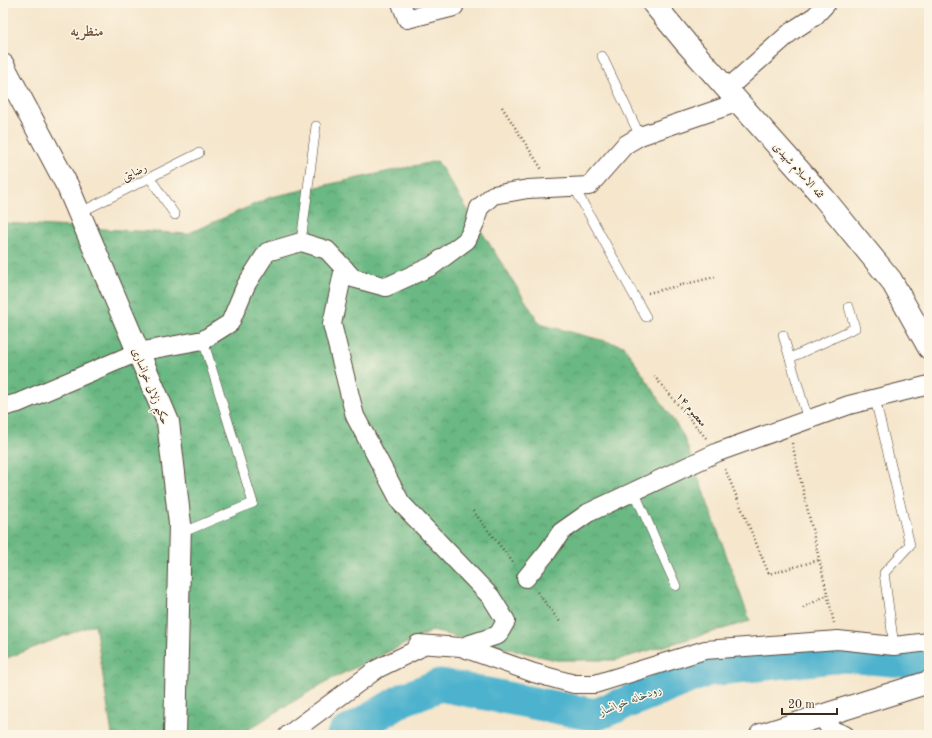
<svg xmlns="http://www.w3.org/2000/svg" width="932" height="738" viewBox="0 0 932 738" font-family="'Old Standard TT',Amiri,serif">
<defs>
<pattern id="forest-crowns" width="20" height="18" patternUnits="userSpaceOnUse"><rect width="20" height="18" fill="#6bb883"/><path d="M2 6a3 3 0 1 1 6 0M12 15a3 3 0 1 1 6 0" fill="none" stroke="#59966b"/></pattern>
</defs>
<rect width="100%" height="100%" fill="#fcf5e5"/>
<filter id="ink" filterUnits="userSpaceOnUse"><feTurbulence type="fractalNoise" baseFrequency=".025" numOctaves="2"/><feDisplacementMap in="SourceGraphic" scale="8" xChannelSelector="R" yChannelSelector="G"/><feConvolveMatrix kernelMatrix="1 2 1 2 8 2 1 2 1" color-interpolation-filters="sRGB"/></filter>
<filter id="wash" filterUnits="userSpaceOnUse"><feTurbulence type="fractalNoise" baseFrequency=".012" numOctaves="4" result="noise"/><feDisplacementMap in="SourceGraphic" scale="16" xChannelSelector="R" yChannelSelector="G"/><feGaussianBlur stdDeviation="0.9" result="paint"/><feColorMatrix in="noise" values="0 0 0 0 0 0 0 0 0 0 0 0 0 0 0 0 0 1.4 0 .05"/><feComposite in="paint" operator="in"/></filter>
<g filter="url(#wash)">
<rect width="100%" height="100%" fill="#f5e6cc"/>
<path fill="url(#forest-crowns)" stroke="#537150" d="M437,161L540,324L624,346L683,435L750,621L616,660H556L432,631L327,681L239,735H112L95,624L7,658L3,650V223L187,234L271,197Z"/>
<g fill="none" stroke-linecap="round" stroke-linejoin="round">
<path stroke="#4eb2cd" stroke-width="33" d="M343,735L404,699L440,685L595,715L708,670L844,656L929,663"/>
</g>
</g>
<g filter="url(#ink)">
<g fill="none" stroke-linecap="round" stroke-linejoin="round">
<g stroke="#574638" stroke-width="10">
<g id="service">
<path d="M602,56L640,136"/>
<path d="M150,178L175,215"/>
<path d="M574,187L646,317"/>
<path d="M79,213L199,153"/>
<path d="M301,242L316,126"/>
<path d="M783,335L808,420"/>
<path d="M790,358L855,328L849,307"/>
<path d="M875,399L910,545L884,573L894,646"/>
<path d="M634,491L676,586"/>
<path d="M181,533L253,503L203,340"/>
</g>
</g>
<g stroke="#574638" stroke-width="20">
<g id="minor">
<path d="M401,3L407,19L454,7"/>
<path d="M727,89L792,31L815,16L827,3"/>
<path d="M344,268L332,324L355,416L401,503L491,597L506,621L498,635L461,647"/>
<path d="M3,407L18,403L138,352L203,340L230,323L246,285L267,252L301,242L327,250L353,278L386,287L432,266L467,240L475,223L479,208L493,195L528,189L589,186L625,145L640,136L739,102"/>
<path d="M526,578L548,551L561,532L588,513L718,452L849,405L929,385"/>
<path d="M821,715L830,729L845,735"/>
<path d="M288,735L377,669L418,649V644L461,647L534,673L574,684H595L705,650L838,640L894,646L929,642"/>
</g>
</g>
<g stroke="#574638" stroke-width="24">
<path id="tertiary" d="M3,65L68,187L168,422L180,524L175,735"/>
</g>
<g stroke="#574638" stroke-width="24">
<g id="secondary">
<path d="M653,3L686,43L824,198L891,280L929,348"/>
<path d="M761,735L929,682"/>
</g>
</g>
<g stroke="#574638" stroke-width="2.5" stroke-dasharray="1 3" stroke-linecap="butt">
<path d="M502,107L543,171"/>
<path d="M648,293L715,277"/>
<path d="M654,376L706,438"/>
<path d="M792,443L834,623"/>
<path d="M725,469L769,574L819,560"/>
<path d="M473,511L515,565"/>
<path d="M537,592L560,622"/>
<path d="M803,608L827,595"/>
</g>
<use href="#service" stroke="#fff" stroke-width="9"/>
<use href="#minor" stroke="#fff" stroke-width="18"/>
<use href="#tertiary" stroke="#fff" stroke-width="22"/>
<use href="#secondary" stroke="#fff" stroke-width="22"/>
</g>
</g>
<g text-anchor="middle" stroke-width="3" stroke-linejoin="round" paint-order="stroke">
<g font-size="11" fill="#3b2a1e" stroke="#fcf5e5">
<text transform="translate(799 170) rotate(48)" y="4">ثقه الاسلام شهیدی</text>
<text transform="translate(134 172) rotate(-26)" y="4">رضایتی</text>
<text transform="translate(151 386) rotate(68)" y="4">حکیم زلالی خوانساری</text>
<text transform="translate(692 409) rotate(50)" y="4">۱۴ معصوم</text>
</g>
<g font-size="12" font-style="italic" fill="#425a5b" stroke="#fcf5e5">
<text transform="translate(630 700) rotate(-21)" y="4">رودخانه خوانسار</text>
</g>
<g font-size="15" font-weight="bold" fill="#74553f" stroke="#fcf5e5">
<text x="87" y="36">منظریه</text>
</g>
</g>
<rect width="932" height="738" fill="none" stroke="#fcf5e5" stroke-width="16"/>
<path d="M782 708v6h55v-6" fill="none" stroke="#3b2a1e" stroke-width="2"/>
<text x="788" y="708" font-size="12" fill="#3b2a1e" stroke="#fcf5e5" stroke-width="3" paint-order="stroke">20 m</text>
</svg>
